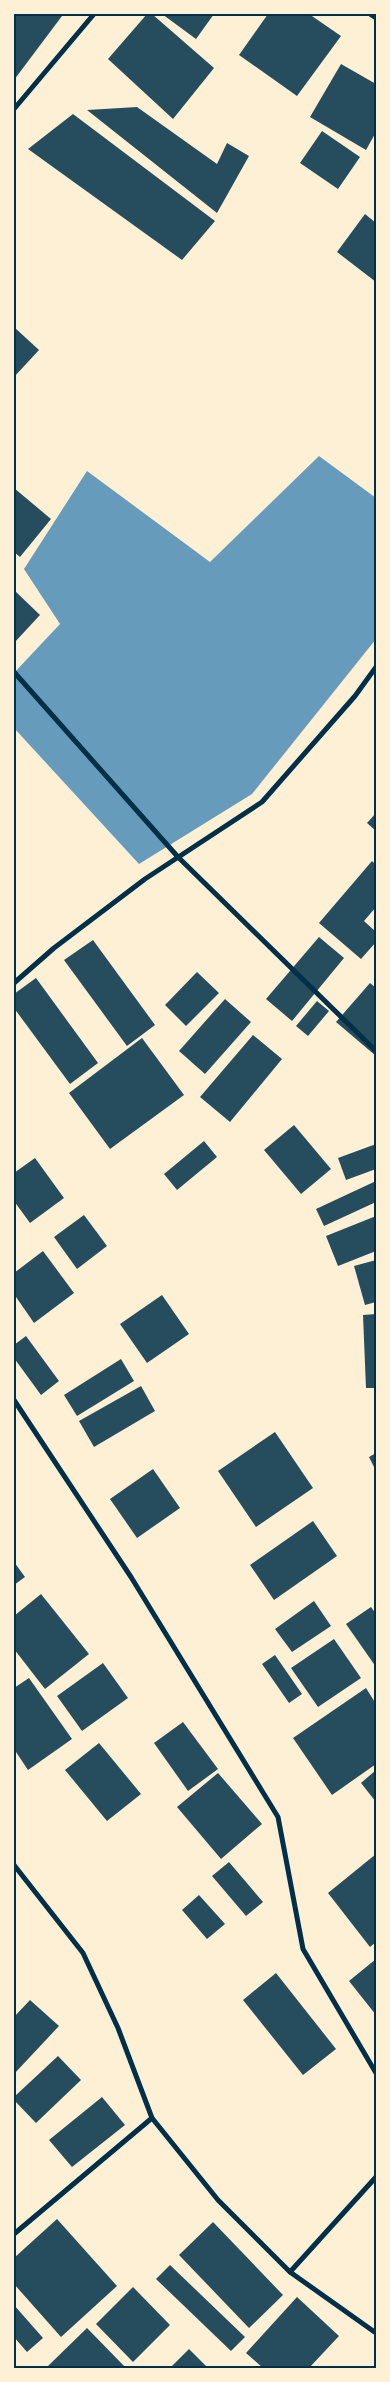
<svg xmlns="http://www.w3.org/2000/svg" width="390" height="2382" viewBox="0 0 390 2382" font-family="Helvetica,sans-serif">
<rect width="100%" height="100%" fill="#fdf0d5"/>
<path fill="#669bbc" d="M319,456L376,498V639L252,794L139,864L14,728V673L60,624L24,569L87,471L210,562Z"/>
<g fill="#264d5e">
<path d="M14,14H59L62,16L14,80Z"/>
<path d="M147,14H152L214,68L173,119L108,59Z"/>
<path d="M162,14H214L196,39Z"/>
<path d="M268,14H309L341,36L297,96L239,55Z"/>
<path d="M341,64L376,84V132L366,150L310,117Z"/>
<path d="M137,107L217,164L227,143L249,156L217,213L87,110Z"/>
<path d="M73,114L215,221L182,260L28,149Z"/>
<path d="M322,131L360,157L338,189L300,163Z"/>
<path d="M365,214L376,223V282L337,252Z"/>
<path d="M14,327L39,350L14,377Z"/>
<path d="M14,488L51,519L20,557L14,552Z"/>
<path d="M14,590L40,615L14,643Z"/>
<path d="M376,813V831L367,823Z"/>
<path d="M372,861L376,865V907L364,921L376,932V942L361,959L319,923Z"/>
<path d="M319,937L344,958L292,1021L266,999Z"/>
<path d="M93,940L155,1025L127,1046L64,960Z"/>
<path d="M197,972L219,993L186,1026L165,1005Z"/>
<path d="M36,978L98,1063L70,1084L14,1008V994Z"/>
<path d="M370,983L376,988V1056L336,1022Z"/>
<path d="M225,999L251,1022L205,1074L179,1051Z"/>
<path d="M317,1001L329,1011L308,1036L296,1026Z"/>
<path d="M253,1035L282,1059L230,1122L200,1097Z"/>
<path d="M142,1038L184,1095L110,1149L69,1093Z"/>
<path d="M294,1125L331,1169L301,1194L264,1150Z"/>
<path d="M204,1141L217,1157L177,1190L164,1174Z"/>
<path d="M376,1144V1169L346,1180L338,1158Z"/>
<path d="M35,1158L64,1198L30,1223L14,1201V1173Z"/>
<path d="M376,1181V1202L324,1226L316,1209Z"/>
<path d="M84,1215L107,1246L77,1269L54,1237Z"/>
<path d="M376,1216V1251L338,1266L326,1236Z"/>
<path d="M43,1251L74,1293L34,1323L14,1294V1273Z"/>
<path d="M376,1260V1302L365,1305L354,1266Z"/>
<path d="M162,1295L189,1334L147,1363L120,1324Z"/>
<path d="M376,1314V1388H366L363,1315Z"/>
<path d="M26,1336L59,1381L41,1395L14,1358V1345Z"/>
<path d="M121,1359L134,1381L77,1416L64,1395Z"/>
<path d="M141,1386L155,1411L94,1447L79,1421Z"/>
<path d="M275,1432L313,1488L256,1527L218,1471Z"/>
<path d="M376,1453V1471L369,1457Z"/>
<path d="M153,1469L180,1508L137,1538L110,1499Z"/>
<path d="M313,1521L337,1556L274,1600L250,1565Z"/>
<path d="M14,1562L25,1577L14,1585Z"/>
<path d="M41,1594L89,1654L45,1689L14,1649V1616Z"/>
<path d="M314,1601L331,1626L292,1652L275,1629Z"/>
<path d="M371,1607L376,1614V1667L346,1624Z"/>
<path d="M334,1639L361,1678L318,1707L291,1668Z"/>
<path d="M275,1655L302,1694L289,1703L262,1664Z"/>
<path d="M103,1663L128,1698L82,1731L57,1696Z"/>
<path d="M29,1678L72,1739L28,1770L14,1749V1688Z"/>
<path d="M366,1688L376,1704V1764L332,1795L293,1738Z"/>
<path d="M183,1722L218,1769L188,1791L154,1743Z"/>
<path d="M99,1743L141,1794L107,1821L65,1770Z"/>
<path d="M376,1770V1802L361,1783Z"/>
<path d="M218,1773L262,1824L221,1859L177,1807Z"/>
<path d="M376,1854V1942L370,1947L328,1893Z"/>
<path d="M229,1862L263,1902L246,1916L212,1876Z"/>
<path d="M199,1895L225,1924L207,1939L182,1910Z"/>
<path d="M376,1959V2015L349,1981Z"/>
<path d="M276,1973L336,2049L303,2075L243,2000Z"/>
<path d="M30,2000L59,2026L14,2074V2017Z"/>
<path d="M58,2056L81,2080L36,2123L14,2100V2097Z"/>
<path d="M102,2097L125,2125L72,2167L49,2140Z"/>
<path d="M57,2219L117,2286L61,2337L14,2284V2258Z"/>
<path d="M213,2222L283,2295L249,2328L179,2255Z"/>
<path d="M170,2265L245,2337L231,2351L156,2279Z"/>
<path d="M133,2287L170,2325L133,2362L96,2324Z"/>
<path d="M297,2297L339,2336L309,2368H263L246,2353Z"/>
<path d="M14,2305L43,2338L27,2352L14,2337Z"/>
<path d="M87,2328L126,2368H50L48,2366Z"/>
<path d="M189,2349L208,2368H170Z"/>
</g>
<g fill="none" stroke-linecap="round" stroke-linejoin="round">
<g stroke="#003049" stroke-width="5">
<path d="M370,14L376,18"/>
<path d="M14,109L94,14"/>
<path d="M14,672L178,857L376,1051"/>
<path d="M14,983L54,948L145,879L262,802L355,696L376,667"/>
<path d="M14,1400L131,1577L278,1817L303,1949L376,2073"/>
<path d="M14,1865L83,1953L118,2028L152,2118L218,2200L290,2272L376,2333"/>
<path d="M14,2234L152,2118"/>
<path d="M290,2272L376,2177"/>
</g>
</g>
<rect width="390" height="2382" fill="none" stroke="#fdf0d5" stroke-width="30"/>
<rect x="15" y="15" width="360" height="2352" fill="none" stroke="#003049" stroke-width="2"/>
</svg>
